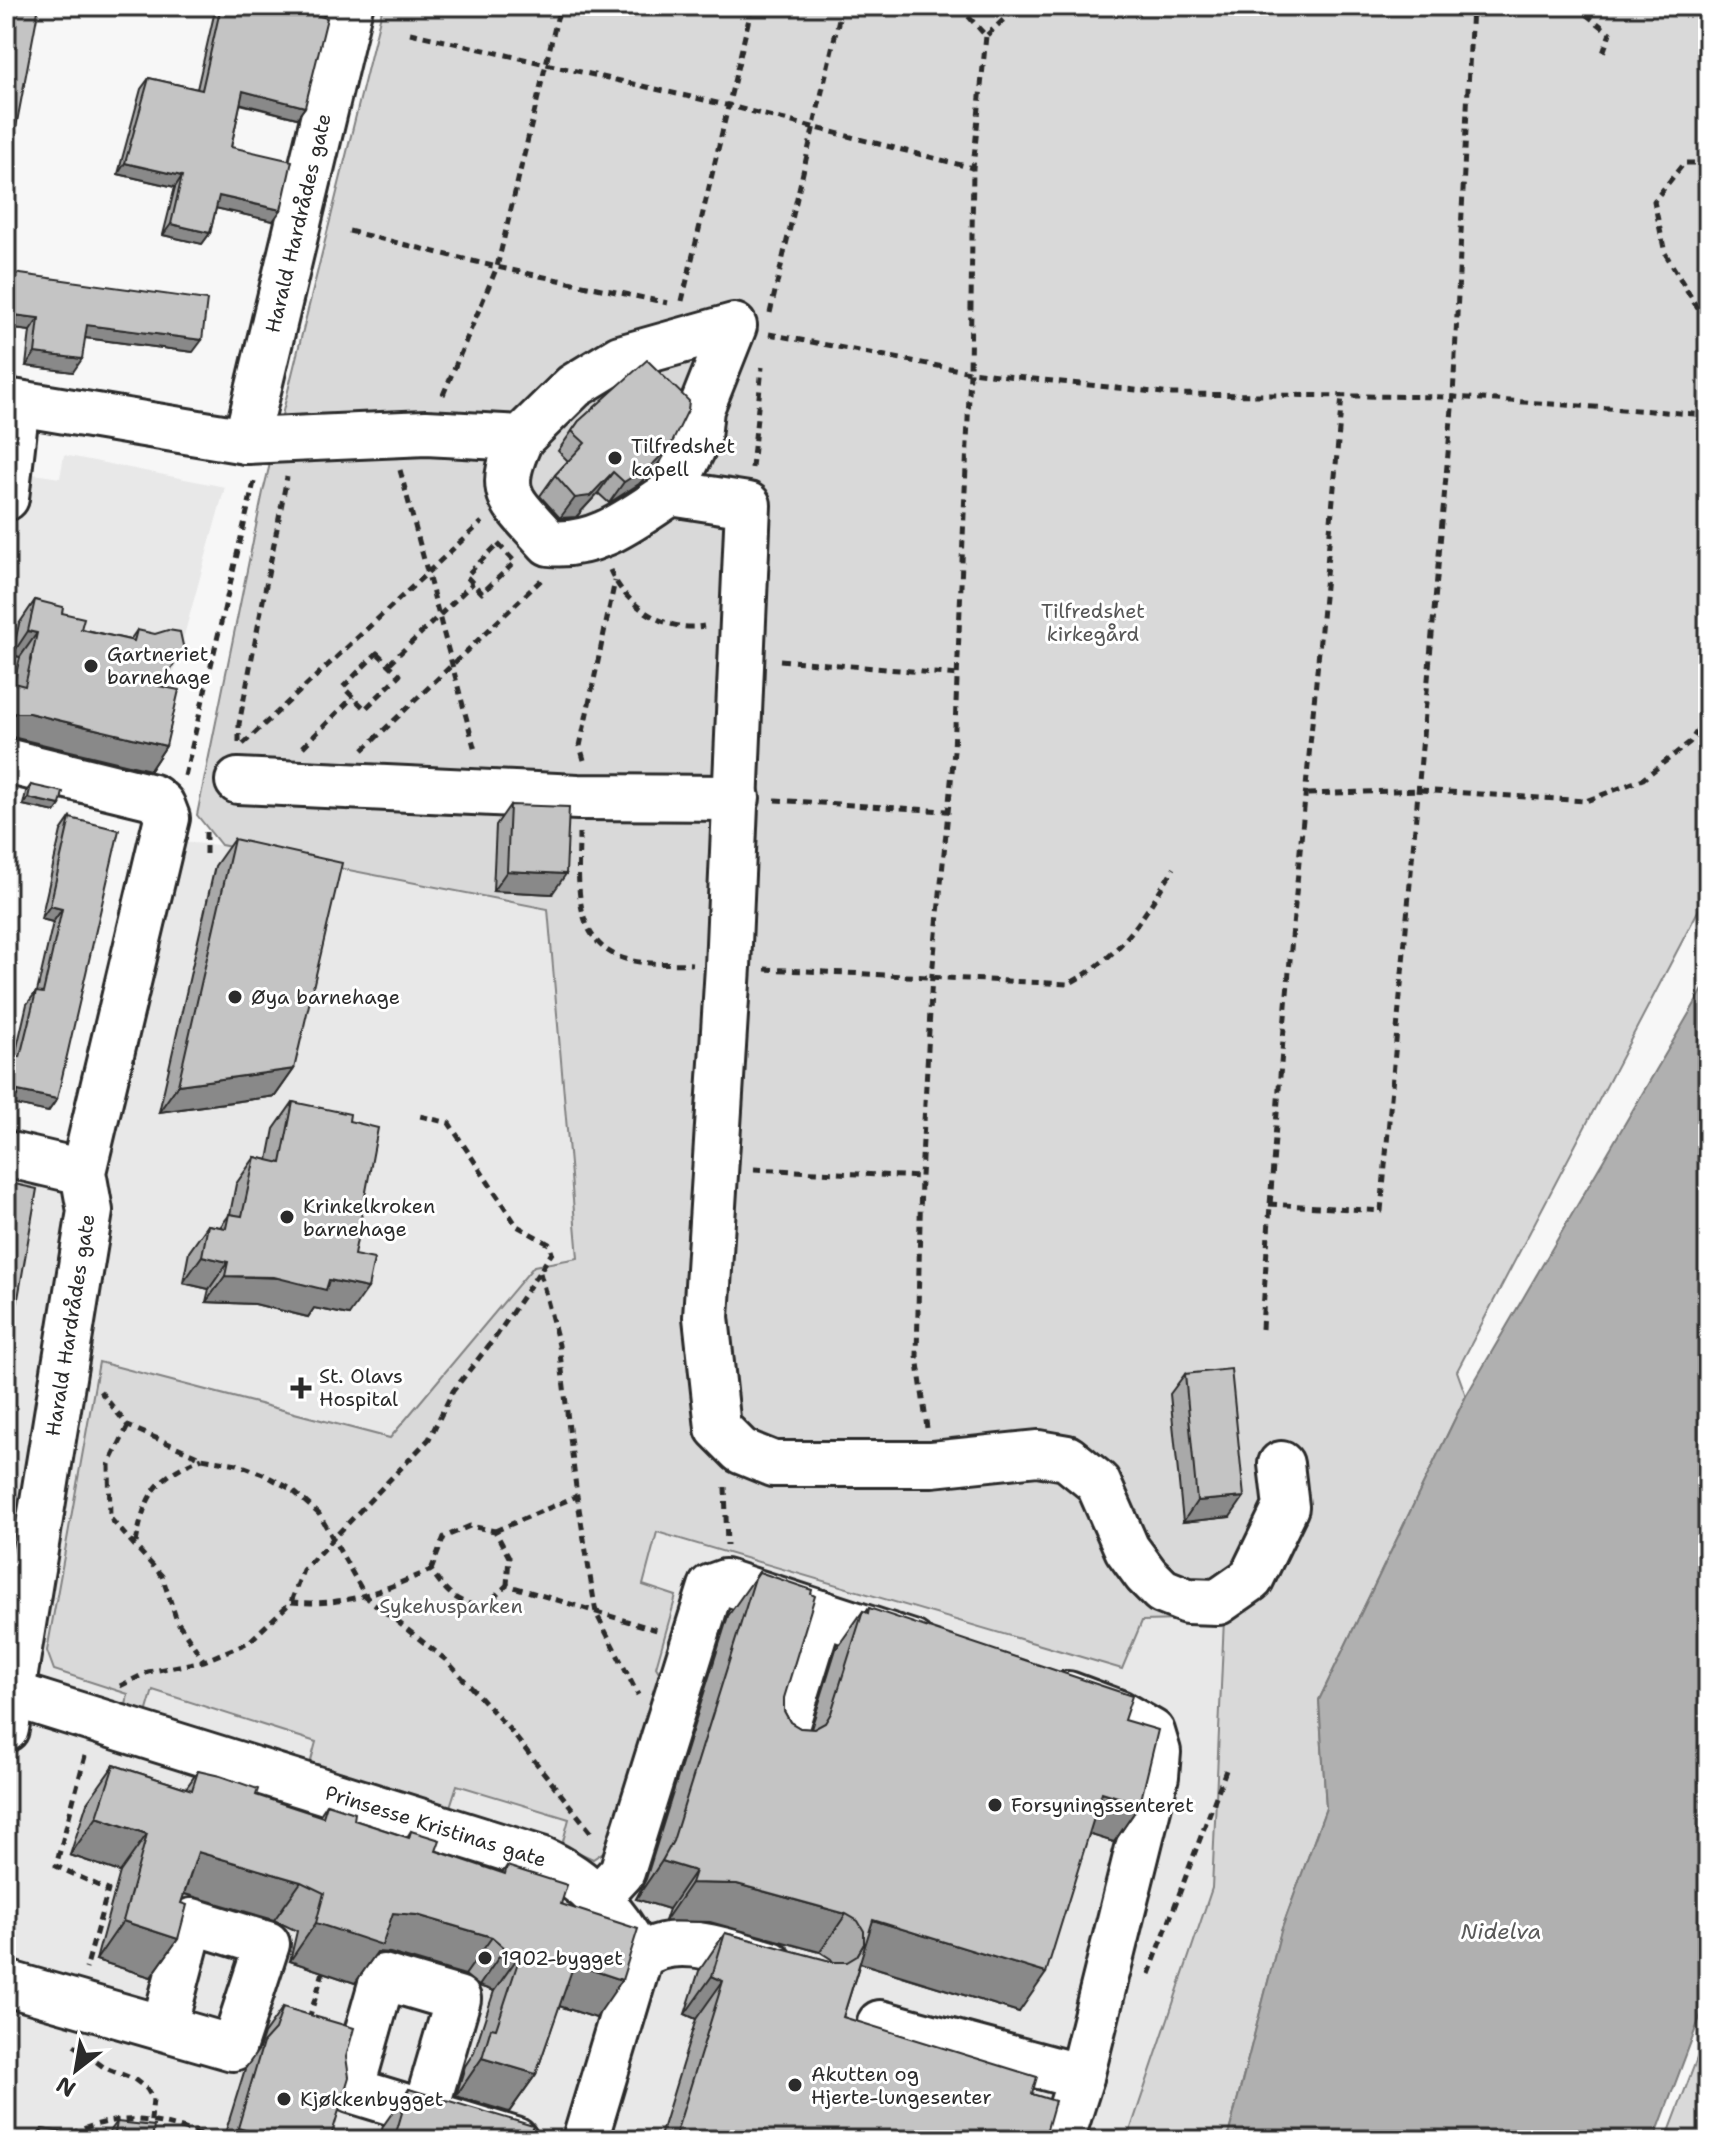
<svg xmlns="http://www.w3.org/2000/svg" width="1714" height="2146" viewBox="0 0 1714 2146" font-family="'Shantell Sans',sans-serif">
<rect width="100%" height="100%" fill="#f7f7f7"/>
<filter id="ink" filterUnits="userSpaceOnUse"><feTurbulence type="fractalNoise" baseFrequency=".0125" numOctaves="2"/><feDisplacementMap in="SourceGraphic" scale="16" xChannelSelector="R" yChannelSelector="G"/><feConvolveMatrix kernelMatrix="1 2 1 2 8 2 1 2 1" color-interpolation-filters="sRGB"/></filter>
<g filter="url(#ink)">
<g fill="#e8e8e8">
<path d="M64,455L225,487L145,777L6,748V584L27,473L60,478Z"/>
<path d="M163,841L221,845L548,908L578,1258L656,1531L1121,1669L1142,1621L1224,1619L1212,1888L1127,2140H6V1154L82,1172Z"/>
</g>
<g fill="#d9d9d9" stroke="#828282" stroke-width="2">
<path d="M383,6H1708V892L1457,1371L1466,1396L1319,1700L1326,1808L1281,1931L1227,2140H1127L1212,1888L1224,1619L1142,1621L1122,1669L657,1532L643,1585L676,1596L656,1667L670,1690L625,1837L593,1859L562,1845L569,1819L457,1785L449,1810L309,1768L316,1742L153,1690L145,1717L125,1712L128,1694L54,1670L47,1651L99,1362L390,1438L534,1266L578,1258L548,909L221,845L197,815L263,492Z"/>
<path d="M1708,2029V2140H1666Z"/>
</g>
<path fill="#b0b0b0" stroke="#7b7b7b" stroke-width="2" d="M1708,981V1996L1654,2140H1227L1281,1931L1326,1808L1319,1700L1466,1396Z"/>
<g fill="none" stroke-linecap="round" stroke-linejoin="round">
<g stroke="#2b2b2b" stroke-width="50">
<g id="minor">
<path d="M6,401L246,441L426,433L521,438L574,386L620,358L734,326L701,409L698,438L671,493"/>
<path d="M521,438C494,496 512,500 549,543C597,548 632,518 671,493L748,505L728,967L706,1317L718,1428L741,1451L773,1464H932L1038,1453L1067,1458L1098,1483L1127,1549L1146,1575L1162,1591L1187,1601L1218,1602L1251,1579L1286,1507L1281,1464"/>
<path id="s1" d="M246,441L350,6"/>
<path d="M6,498L17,403"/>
<path d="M6,761L153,797L162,805L167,818L83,1172L90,1211L6,1729"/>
<path d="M238,781L578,797L737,798"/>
<path d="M6,1154L83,1172"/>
<path id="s2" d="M12,1694L541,1859C588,1880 615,1912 640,1957L585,2140"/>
<path d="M781,1743L821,1613"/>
<path d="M598,1898L622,1872L711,1587L725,1582L912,1643"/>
<path d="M640,1957C675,1929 731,1953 771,1964"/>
<path d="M6,1983L233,2048L267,1944L192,1921L164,2027"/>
<path d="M880,2023L1081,2077L1156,1776L1158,1752L1152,1732L1119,1713L1068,1694"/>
<path d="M425,2112L458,1999L383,1977L351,2090L515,2140"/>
<path d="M1061,2140L1081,2077"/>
</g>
</g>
<g stroke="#2b2b2b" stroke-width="5" stroke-dasharray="8 6" stroke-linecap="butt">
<path d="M959,6L986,36L1018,6"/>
<path d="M1575,6L1610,33L1602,56"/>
<path d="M410,33L730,106L973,168"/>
<path d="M1708,163H1684L1654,201L1665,253L1708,326"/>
<path d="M349,231L497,267L668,303"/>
<path d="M682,301L752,6"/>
<path d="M770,313L842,6"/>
<path d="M769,334L970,372L1172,394L1453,397L1708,415"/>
<path d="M443,395L497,267L560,6"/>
<path d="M752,468L762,367"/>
<path d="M400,470L476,754"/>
<path d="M498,544L515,562L482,593L466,576Z"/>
<path d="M610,570C625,605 665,633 704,626"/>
<path d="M377,653L400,675L365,709L343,687Z"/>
<path d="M780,660L958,675"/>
<path d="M389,664L473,583"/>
<path d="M239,742V724L287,477"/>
<path d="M243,744L482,522"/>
<path d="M303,747L353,697"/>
<path d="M363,750L541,580"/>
<path d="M584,760L580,746L615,581"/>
<path d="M185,776L255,478"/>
<path d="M1308,794L1419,790L1586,801L1643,779L1690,742L1708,714"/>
<path d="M775,800L946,811"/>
<path d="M206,832V857"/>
<path d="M579,833C579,881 570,945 629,960C648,965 672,963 692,964"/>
<path d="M765,969L1068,984C1123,956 1142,918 1174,868"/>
<path d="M754,1169L921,1177"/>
<path d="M1269,1204L1381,1211L1453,397L1472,6"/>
<path d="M540,1273L559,1345L577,1496L596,1613L638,1695"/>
<path d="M1262,1329C1280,1017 1316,706 1342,395"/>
<path d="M100,1391L128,1426L202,1458L237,1464L263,1474L291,1489L319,1514L366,1597L446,1660L510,1730L594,1836"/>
<path d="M128,1426L109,1465L110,1518L162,1576L177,1621L204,1661"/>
<path d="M927,1428L917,1356L921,1177L932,975L954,751L970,372L973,168L986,36"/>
<path d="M725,1487L727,1545"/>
<path d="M495,1531L577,1496"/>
<path d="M136,1543C145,1494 155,1477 202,1458"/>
<path d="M431,1570L444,1537L470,1526L495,1531L509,1557L507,1585"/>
<path d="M291,1602C346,1607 381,1591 431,1570C446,1592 457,1605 485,1606L507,1585L660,1631"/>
<path d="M120,1686L148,1672L204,1661L249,1642L291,1602L303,1570L429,1439L453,1391L497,1335L552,1253L549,1244L517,1226L449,1123L420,1116"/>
<path d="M85,1756L56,1866L108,1890L86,1969"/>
<path d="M1149,1974L1226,1770"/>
<path d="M309,2019L323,1972"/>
<path d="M74,2045L105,2068L134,2079L147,2089L153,2099L149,2140"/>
<path d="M58,2140C114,2112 144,2116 202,2134"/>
</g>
<use href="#minor" stroke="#fff" stroke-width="44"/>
</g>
<g fill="#a9a9a9" stroke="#2b2b2b" stroke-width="2">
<path d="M216,6H281L305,107L297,118L240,104L231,147L273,221L216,208L210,233L202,244L163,235L175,187L118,174L141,89L149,78L197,89Z"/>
<path d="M6,272L193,352L85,338L73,372L26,366L30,331L6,328Z"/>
<path d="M579,421L670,447L656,467L639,484L609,503L598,493L576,517L560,518L540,496L555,475L568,461L558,451Z"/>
<path d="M35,600L62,613L81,629L130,640L137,630L159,686L166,746L150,770L12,737L14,683L20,657L12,655L19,624Z"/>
<path d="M31,785L60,805L55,812L23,805L26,792Z"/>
<path d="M510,805L552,894L493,891L496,825Z"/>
<path d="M70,818L57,1099L48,1112L12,1104L8,1109L15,1056L27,1004L36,992H37L53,922L41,919L61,831Z"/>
<path d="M234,839L294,1069L275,1096L159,1112L215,866Z"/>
<path d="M293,1102L349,1121L354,1255L349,1315L314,1308L308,1317L255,1304L206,1302L209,1289L183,1283L189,1252L208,1225L220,1227L230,1214L236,1184L255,1157L268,1160L274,1129Z"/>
<path d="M1185,1374L1230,1517L1183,1522L1170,1394Z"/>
<path d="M759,1572L784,1698V1711L790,1722L800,1728L811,1729L836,1649L863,1611L866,1612L869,1608L1124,1720L1140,1804L1114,1842L1089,1834L1019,2012L860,1963L843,2017L1032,2094L1044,2140H659L696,2019L685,2014L699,1971L725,1933L833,1962L831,1959L820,1952L710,1922L665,1921L669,1909L636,1899L646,1879L728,1616Z"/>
<path d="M114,1765L186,1788L198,1771L256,1795L319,1816L327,1804L354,1820L407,1837L411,1831L436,1851L502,1873L507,1866L561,1904L596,2018L559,2006L536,2074L509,2112L456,2096L465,2066L474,2052L494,1991L479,1986L465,1975L390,1953L377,1952L355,1983L290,1961L297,1931L274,1920L184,1894L181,1903L178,1939L151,1977L96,1960L120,1872L70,1855L87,1803Z"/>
<path d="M283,2007L346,2057L330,2140H223L245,2069L259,2049L264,2034Z"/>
<path d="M409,2089L528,2140H379L383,2126Z"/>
<path d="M117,2122L152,2140H34L42,2129L105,2138Z"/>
</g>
<g fill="#898989" stroke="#2b2b2b" stroke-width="2">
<path d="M243,91L305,107L297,118L235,102Z"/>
<path d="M125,163L182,176L175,187L118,174Z"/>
<path d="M219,196L281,210L273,221L211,207Z"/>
<path d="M171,224L210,233L202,244L163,235Z"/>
<path d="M6,314L39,318L30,331L6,328Z"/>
<path d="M87,325L202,340L193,352L78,337Z"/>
<path d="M35,353L82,359L73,372L26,366Z"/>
<path d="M670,447L656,467L639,484L609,503L624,482Z"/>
<path d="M613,472L598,493L576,517L560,518L575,498Z"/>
<path d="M28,631L37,633L20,657L12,655Z"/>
<path d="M15,713H29L166,746L150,770L12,737H6V720Z"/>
<path d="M28,798L60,805L55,812L23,805Z"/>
<path d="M507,871L566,874L552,894L493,891Z"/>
<path d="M50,906L62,909L53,922L41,919Z"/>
<path d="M294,1069L275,1096L159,1112L178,1085Z"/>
<path d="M18,1091L57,1099L48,1112L12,1104L8,1109H6V1094Z"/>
<path d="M202,1256L228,1262L209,1289L183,1283Z"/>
<path d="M225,1276L329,1280L368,1288L349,1315L314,1308L308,1317L255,1304L206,1302Z"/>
<path d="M1244,1497L1230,1517L1183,1522L1197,1501Z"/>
<path d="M1102,1792L1140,1804L1114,1842L1075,1830Z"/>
<path d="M97,1817L147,1834L120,1872L70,1855Z"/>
<path d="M198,1852L301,1882L274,1920L171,1890Z"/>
<path d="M662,1861L695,1871L669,1909L636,1899Z"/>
<path d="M691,1883L737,1884L846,1914L820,1952L710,1922L665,1921Z"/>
<path d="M393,1913L417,1915L492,1937L465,1975L390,1953L377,1952L355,1983L290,1961L316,1923Z"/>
<path d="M873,1920L1046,1973L1019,2012L854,1961L864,1944Z"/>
<path d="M123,1921L178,1939L151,1977L96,1960Z"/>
<path d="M505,1948L521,1953L494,1991L479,1986Z"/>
<path d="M574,1964L622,1980L596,2018L547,2002Z"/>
<path d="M712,1976L723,1981L696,2019L685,2014Z"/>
<path d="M482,2058L536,2074L509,2112L456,2096Z"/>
<path d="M238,2128L279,2140H229Z"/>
<path d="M1020,2136L1034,2140H1017Z"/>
</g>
<g fill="#c4c4c4" stroke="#2b2b2b" stroke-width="2">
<path d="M6,6H39L6,180Z"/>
<path d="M221,6H281L327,18L305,107L243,91L231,147L292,161L281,210L219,196L210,233L171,224L182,176L125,163L149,78L202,90Z"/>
<path d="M6,272L207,300L202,340L87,325L82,359L35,353L39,318L6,314Z"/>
<path d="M647,360L689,401L688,410L670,447L654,463L624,482L613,472L590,496L575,498L555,475L585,443L572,431L579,421Z"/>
<path d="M35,600L63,607L62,613L84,618L81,629L134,641L137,630L155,634L168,630L180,632L184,650L159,686L179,690L166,746L29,713H15L6,720V681L25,686L37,633L28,631Z"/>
<path d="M31,785L63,792L60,805L28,798Z"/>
<path d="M510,805L569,807L566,874L507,871Z"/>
<path d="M70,818L119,830L57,1099L18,1091L17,1096L6,1094V1054L20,1057L36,992L43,993L62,909L50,906Z"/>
<path d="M234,839L342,863L294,1069L178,1085Z"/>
<path d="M293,1102L350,1114L349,1121L378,1128L354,1255L374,1259L368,1288L329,1280L326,1290L274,1277L225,1276L228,1262L202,1256L208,1225L226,1228L229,1214L242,1216L255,1157L281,1163Z"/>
<path d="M6,1182L37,1189L6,1368Z"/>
<path d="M1231,1369L1244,1497L1197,1501L1185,1374Z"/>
<path d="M759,1572L812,1590L811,1594L815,1596L784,1698V1711L790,1722L800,1728L814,1729L825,1723L831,1713L863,1611L868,1613L869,1608L1132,1696L1124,1720L1158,1730L1140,1804L1102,1792L1046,1973L873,1920L843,2017L1037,2077L1032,2094L1055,2101L1044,2140H1034L1020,2136L1018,2140H987L981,2138L980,2140H674L723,1981L712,1976L725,1933L834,1962H847L857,1956L864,1944V1931L858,1921L846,1914L737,1884L691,1883L695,1871L662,1861L673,1841L755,1578Z"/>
<path d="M114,1765L192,1790L198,1771L220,1776L258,1789L256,1795L323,1817L327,1804L355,1813L354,1820L409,1838L411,1831L440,1840L436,1851L505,1874L507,1866L567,1885L561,1904L638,1929L622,1980L574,1964L536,2074L482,2058L491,2028L496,2029L521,1953L505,1948L492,1937L417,1915L393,1913L382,1945L316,1923L324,1893L301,1882L198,1852L181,1903L187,1905L178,1939L123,1921L147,1834L97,1817Z"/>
<path d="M283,2007L354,2028L346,2057L349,2077L330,2140H279L238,2128L263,2043L275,2030Z"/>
<path d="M409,2089L533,2126L528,2140H394Z"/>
<path d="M117,2122L154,2126L152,2140H40L42,2129L114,2139Z"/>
</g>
</g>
<g fill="#2b2b2b" stroke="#fff" stroke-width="3">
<circle cx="615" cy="458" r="8"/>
<circle cx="91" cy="666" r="8"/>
<circle cx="235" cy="997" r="8"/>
<circle cx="287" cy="1217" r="8"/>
<path d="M297 1376h8v8h8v8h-8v8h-8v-8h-8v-8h8z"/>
<circle cx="995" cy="1805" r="8"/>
<circle cx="485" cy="1958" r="8"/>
<circle cx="795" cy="2085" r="8"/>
<circle cx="284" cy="2099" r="8"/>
</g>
<g text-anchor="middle" stroke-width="6" stroke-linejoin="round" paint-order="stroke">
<g font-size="20" fill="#2b2b2b" stroke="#fff">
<text dy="7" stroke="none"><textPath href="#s1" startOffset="224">Harald Hardrådes gate</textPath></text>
<text transform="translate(70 1325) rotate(-81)" y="7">Harald Hardrådes gate</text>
<text dy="7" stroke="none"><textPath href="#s2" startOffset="444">Prinsesse Kristinas gate</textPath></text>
</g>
<g font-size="20" fill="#2b2b2b" stroke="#fff" text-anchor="start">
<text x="631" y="453">Tilfredshet<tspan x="631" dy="23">kapell</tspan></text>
<text x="107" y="661">Gartneriet<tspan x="107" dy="23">barnehage</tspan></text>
<text x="251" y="1004">Øya barnehage</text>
<text x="303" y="1213">Krinkelkroken<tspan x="303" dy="23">barnehage</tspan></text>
<text x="319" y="1383">St. Olavs<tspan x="319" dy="23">Hospital</tspan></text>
<text x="1011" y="1812">Forsyningssenteret</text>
<text x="501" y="1965">1902-bygget</text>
<text x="811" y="2081">Akutten og<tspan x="811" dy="23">Hjerte-lungesenter</tspan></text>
<text x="300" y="2106">Kjøkkenbygget</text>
</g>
<g font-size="20" fill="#565656" stroke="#fff">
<text x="1093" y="618">Tilfredshet<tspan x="1093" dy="23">kirkegård</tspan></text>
<text x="451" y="1613">Sykehusparken</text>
</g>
<g font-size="22" font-style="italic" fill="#5a5a5a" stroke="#fff">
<text x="1501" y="1939">Nidelva</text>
</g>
</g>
<rect width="1714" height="2146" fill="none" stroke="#fff" stroke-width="32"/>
<rect x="16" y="16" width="1682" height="2114" fill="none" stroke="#2b2b2b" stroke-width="3" filter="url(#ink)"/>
<g transform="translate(76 2070) rotate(211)" stroke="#ffffff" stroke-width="6" paint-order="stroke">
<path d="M0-6L14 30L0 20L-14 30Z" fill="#2b2b2b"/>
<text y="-12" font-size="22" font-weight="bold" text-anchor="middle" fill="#2b2b2b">N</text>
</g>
</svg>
